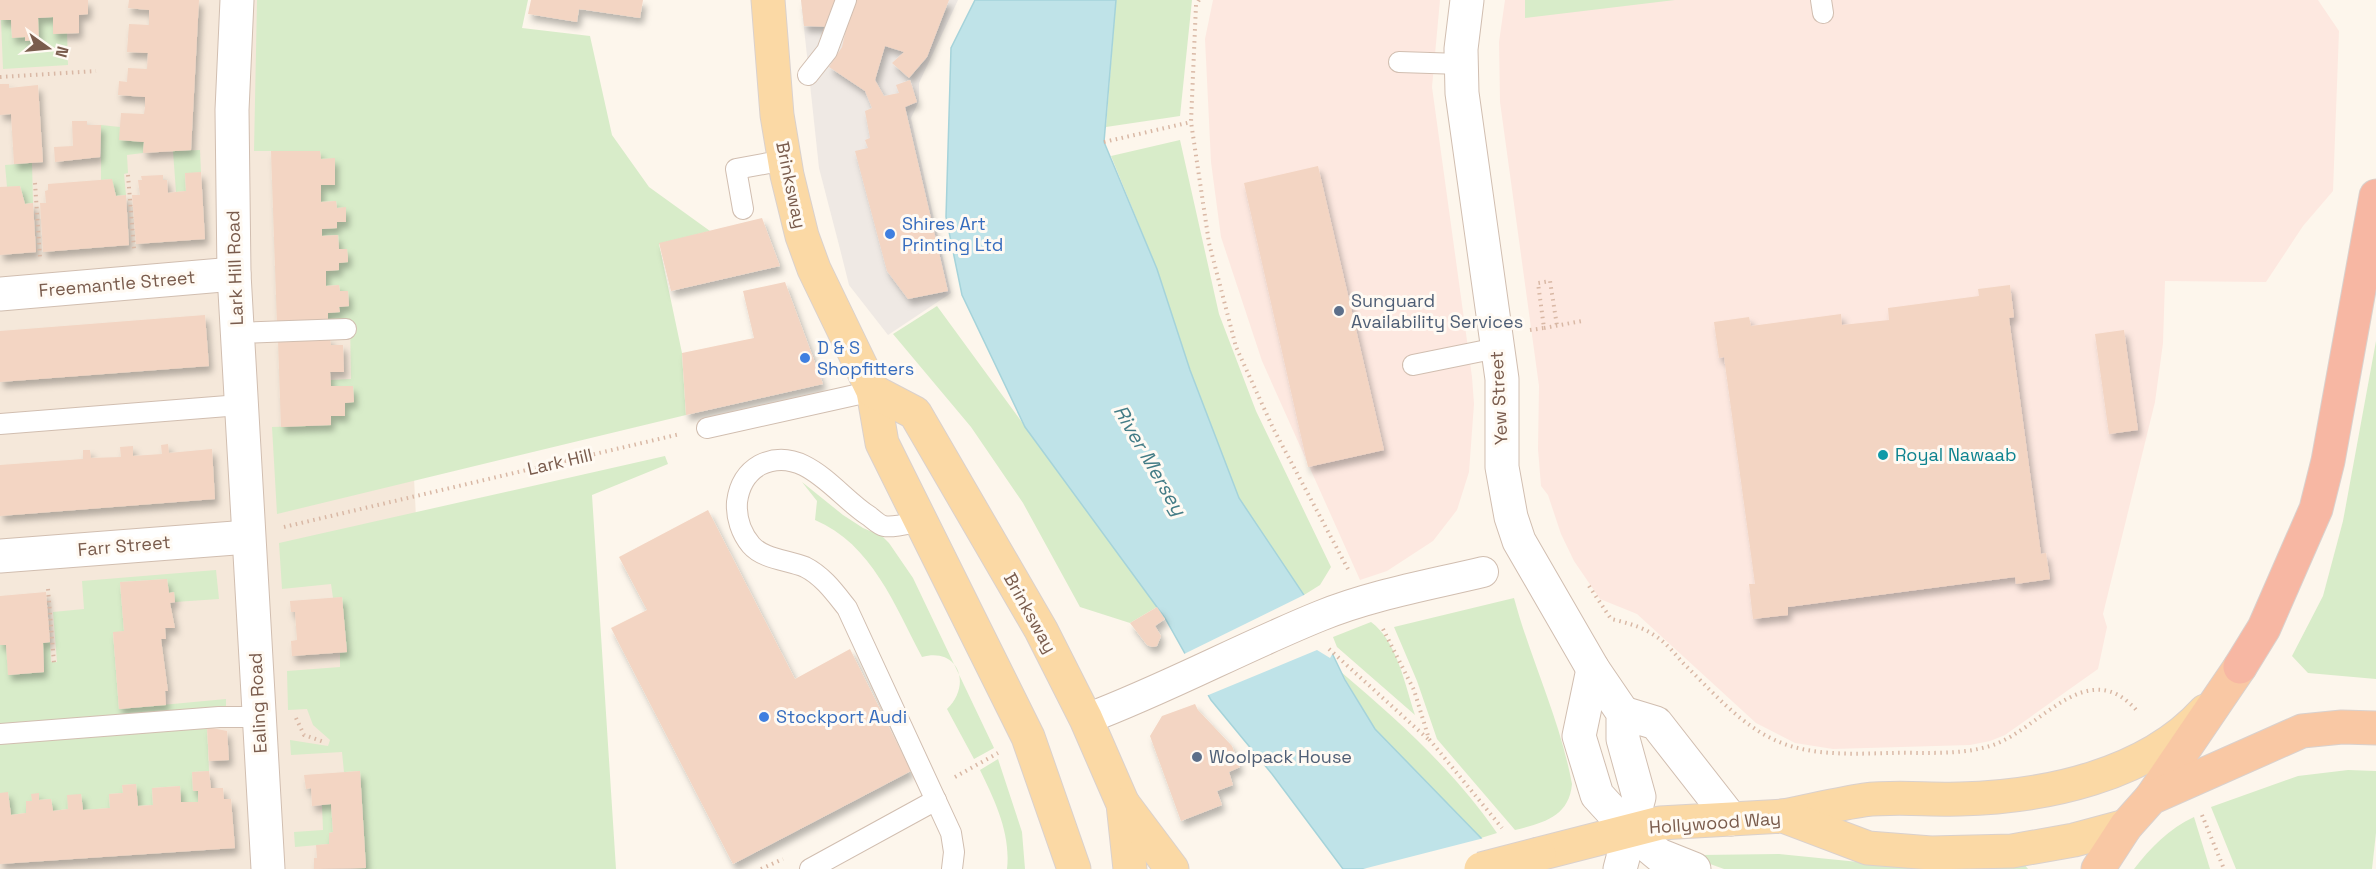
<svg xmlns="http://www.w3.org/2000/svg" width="2376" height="869" viewBox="0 0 2376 869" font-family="'Space Grotesk',sans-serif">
<defs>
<filter id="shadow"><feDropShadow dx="3.5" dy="6" stdDeviation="3" flood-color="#0004"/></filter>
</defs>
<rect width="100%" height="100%" fill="#fdf6ec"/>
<path fill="#f5e8da" d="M0,0H267L441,134L412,439L434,869H0Z"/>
<g fill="#fde8e0">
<path d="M1213,0H1440L1432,87L1472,377L1474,404L1469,472L1457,510L1433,541L1387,571L1360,580L1262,361L1221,237L1211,162L1205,39Z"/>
<path d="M1505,0H2318L2339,31L2333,191L2303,226L2266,282L2165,281L2163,343L2155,402L2103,614L2107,627L2098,669L2005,735L1990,741L1970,745L1833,749L1795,743L1756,723L1637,614L1600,599L1574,561L1561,534L1548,495L1541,486L1538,449L1539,386L1500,102L1499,42Z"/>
</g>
<path fill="#efe9e4" d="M801,0H958L919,83V101L911,118L951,293L888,335L849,285L840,249L819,168Z"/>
<g fill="#d8ecc9">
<path d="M257,0H528L522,28L590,36L612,135L649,187L710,231L659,244L682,353L686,415L277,514L272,427L331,425V416L345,403L354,402L353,386H331V380L351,379L350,321H328V313L340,312L339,307L349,306L348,291H340L339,285L326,286V271L339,270V263L347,262V249H339L338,235L322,236V229L337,228V222H346L337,208L336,201L321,202V185L335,159H321L320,151H254Z"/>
<path d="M1116,0H1192L1180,116L1106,127Z"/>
<path d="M1525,0H1675L1525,18Z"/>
<path d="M53,17V34L67,33L68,65L3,69L1,20H11L12,37H25V41L38,18Z"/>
<path d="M101,125L120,127V140L144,142L143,153L127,155L128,173L124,174L126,195L116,196L111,179L101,180Z"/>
<path d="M1180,140L1219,314L1256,411L1331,567L1320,585L1304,595L1239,498L1190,370L1157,269L1111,156Z"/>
<path d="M200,150L201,172L185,174L186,191L176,192L173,151Z"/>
<path d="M32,163L33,203L25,204L20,186L7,187L5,165Z"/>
<path d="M937,306L1157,607L1130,623L1080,607L1023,503L971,427L893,334Z"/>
<path d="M2376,341V679L2308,673L2292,656L2323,596L2343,521Z"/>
<path d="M665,456L668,464L592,495L616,869H352L366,868L360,771L344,772L342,752L291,755L290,740L328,746L330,740L313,725L307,709L288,710L287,671L340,667V653L347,652L342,597L333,598L331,584L282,589L279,543Z"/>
<path d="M802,482L843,515L863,528L882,536L889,543L913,578L994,748L974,759L947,709C972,685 959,647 922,657C895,606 872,544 815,520L817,501Z"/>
<path d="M216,570L219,599L175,602L174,592L169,593L167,579L120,582L124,631L113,633L119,709L226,699V708L0,727V645H6L9,675L44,672L43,643L50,642L51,662H57L53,612L84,609L82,581Z"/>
<path d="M1514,598C1531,661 1560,719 1572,784C1569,817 1543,823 1515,830L1437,739L1417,681L1394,627Z"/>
<path d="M1371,622C1397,641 1405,685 1415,715L1337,647L1333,637Z"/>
<path d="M1341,672C1398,720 1455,772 1497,833L1481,838L1375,729Z"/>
<path d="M207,727L209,771L192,772L193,791H198V802H181L180,786L152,788L153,805L138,806L136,784L122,785L123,793L109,794L110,808L83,810L81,794L68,809L53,811L51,799L39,800V793L32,801L26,802V813L11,815L8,793H0V742Z"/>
<path d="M998,759L1022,832L1025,869H1007C1011,834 995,801 980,770Z"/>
<path d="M2348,770L2376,771V833L2372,869H2236L2211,807L2298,776Z"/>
<path d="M331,804L333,832L329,833V844L295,847L294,832L323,830L322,805Z"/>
<path d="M2194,817L2210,869H2134C2150,848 2170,828 2194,817Z"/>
<path d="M1779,854L1928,869L2024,864L2028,869H1724L1699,860L1700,855Z"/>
</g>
<path fill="#bfe3e8" stroke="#a5d3da" stroke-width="1.5" d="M975,0H1116L1104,142L1157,269L1190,370L1239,498L1304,595L1345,680L1375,729L1481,838L1502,869H1343L1272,774L1211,700L1165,618L1025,427L962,295L946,217L951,48Z"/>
<g fill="#fdf6ec">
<path d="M1306,594L1334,651L1330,658L1317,650L1206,696L1182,655Z"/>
<path d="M1484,838L1505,869H1363Z"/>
</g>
<g fill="#f3d5c3" filter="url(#shadow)">
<path d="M0,0H88V14L79,15V33L53,34V17L38,18L39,40L25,41V37L12,38L11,20H0Z"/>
<path d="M129,0H199L191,150L143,153L144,142L119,140L121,113L144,114L145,107V97L118,95L119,81L127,82L128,68L147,69L148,53L127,52L129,24L149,25V10L128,8Z"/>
<path d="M531,0H643L640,18L579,9L577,22L528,14Z"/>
<path d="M801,0H840L832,27L804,26Z"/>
<path d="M853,0H949L927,57L909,78L892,63L904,52L885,46L875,80L884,96L899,93L896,85L910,80L917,102L905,107L948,291L908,299L887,271L855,151L868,148L865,140L870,138L865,111L872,108L865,91L829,67L842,47Z"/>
<path d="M0,84H9V88L38,85L43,162L14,164L11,114L0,115Z"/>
<path d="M72,121H87V125H101L100,157L55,162L54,147L73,146Z"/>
<path d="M271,151H320L321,159L335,158V185H321V202L336,201L337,208L346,207V222H337V228L322,229V236L338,235L339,249H347L348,256V262L339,263V270L326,271V286L339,285L340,291H348L349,306L339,307L340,312L328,313V321L277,324Z"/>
<path d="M1318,166L1384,450L1308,467L1244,183Z"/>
<path d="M201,172L205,239L136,244L132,195H140L138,180H142L141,176L163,175V180H167L168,193L176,192L186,191L185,173Z"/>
<path d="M112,179L116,196L126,195L129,245L43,252L40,203H46L45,191L48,190V184Z"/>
<path d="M20,186L25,204L33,203L36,252L0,255V187Z"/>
<path d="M762,218L780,266L671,291L659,243Z"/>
<path d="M785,282L823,384L686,415L682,353L754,338L743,291Z"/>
<path d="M2010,285L2014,317L2009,318L2041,554L2046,553L2050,579L2016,584L2015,577L1788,607V615L1753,619L1749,584H1755L1724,357L1719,358L1714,322L1749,317L1751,326L1841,314L1842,325L1889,320L1888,308L1979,296L1978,289Z"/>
<path d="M205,315L209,366L0,382V331Z"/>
<path d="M2124,330L2138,430L2109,434L2095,334Z"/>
<path d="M330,338L331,345H343L344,372H330L331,386H353L354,402L345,403V416H331V425L281,427L278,340Z"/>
<path d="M168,444L169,453L212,449L215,499L0,516V465L83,459V450H90L91,458L121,457L120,447L133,446V456L162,454L161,445Z"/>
<path d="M708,510L795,679L850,649L911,771L733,864L611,628L647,610L619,557Z"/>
<path d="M167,579L169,593L174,592L175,602L170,603L175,628H165L166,639H161L168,691H165L166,705L119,709L113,632L124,631L120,582Z"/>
<path d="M46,592L50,642L43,643L44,672L8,675L6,645H0V596Z"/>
<path d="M342,597L347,652L292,656L291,641L297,640L295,612H291L290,601Z"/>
<path d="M1157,607L1165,619L1155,626L1161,636L1157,646L1152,647L1147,645L1130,623Z"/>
<path d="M1195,704L1198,710L1232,746L1240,767L1229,772L1233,785L1217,791L1222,805L1181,821L1150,736L1162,716Z"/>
<path d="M207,727L227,731L229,760L209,761Z"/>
<path d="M209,771L211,788H223L224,799H231L235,848L0,864V793L8,792L11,815L26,813V801H32L31,794L39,793V800L51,799L53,811L68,809L67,795L81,794L83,810L110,808L109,794L123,793L122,785L136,784L138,806L153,805L152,788L180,786L181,802H198V791H193L192,772Z"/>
<path d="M360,771L366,868L314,869V858H317L316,845L329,844V833L333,832L331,804L312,806L311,788L306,789L304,775Z"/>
</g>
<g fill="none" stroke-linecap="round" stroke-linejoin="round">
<g stroke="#d1beb0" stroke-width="22">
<g id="service">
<path d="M1821,0L1823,13"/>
<path d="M1399,62L1461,64"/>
<path d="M808,75L827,51L846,0"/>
<path d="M743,209L736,169L785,160"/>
<path d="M237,333L346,329"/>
<path d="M1413,365L1497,348"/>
<path d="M0,424L240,405"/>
<path d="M707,428L873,391"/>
<path d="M921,521C910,523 894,528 884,526C879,525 873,519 869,516C837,496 804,443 760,465C746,473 739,486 737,502C736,517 741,533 751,545C763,559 788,560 805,567C823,576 835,593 847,608L951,833L954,852L952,869"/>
<path d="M0,734L219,717H259"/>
<path d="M810,869L936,800"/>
</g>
</g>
<g stroke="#d1beb0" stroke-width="32">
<path id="pedestrian" d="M1086,719C1166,689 1241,648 1320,616C1371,595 1429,585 1483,572"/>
</g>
<g stroke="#d1beb0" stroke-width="35">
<g id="minor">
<path d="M237,0L232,110L234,274L268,869"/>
<path d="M1467,0L1461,49L1462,93L1502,379V467L1511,517L1519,541L1593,669L1623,713V739L1639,797L1620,869"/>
<path d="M0,294L234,274"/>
<path d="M0,556L248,537"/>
<path d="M1593,669L1579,736L1597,795L1630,831L1659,855L1694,869"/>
<path d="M1623,713L1656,723L1731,819"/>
</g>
</g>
<g stroke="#dad1cd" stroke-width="35">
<g id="primary">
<path d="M768,0L777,115L787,175L802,236L814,269L873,391L882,443L1028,737L1074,869"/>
<path d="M873,391L915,413L1041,630L1086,719L1123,804L1130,869"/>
<path d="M1124,805L1172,869"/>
<path d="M1783,816C1810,811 1837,804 1864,800C1895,796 1929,800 1960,799C2044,797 2146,776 2205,711"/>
<path d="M1539,854L1660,823L1783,816L1868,848L1931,853L2012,851L2074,840L2126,826"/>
</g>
</g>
<g stroke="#dad1cd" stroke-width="35">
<g id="trunk">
<path d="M2151,798L2240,667"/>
<path d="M2098,869L2126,826L2151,798L2302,731L2342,727L2376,728"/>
</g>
</g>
<g stroke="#dad1cd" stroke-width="35">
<path id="motorway" d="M2240,667L2264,628L2316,509L2328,461L2376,196"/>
</g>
<g stroke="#d9b8a5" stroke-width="4" stroke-dasharray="1.5 4.5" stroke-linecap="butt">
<path d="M1199,0L1196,5L1191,122L1209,243L1236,347L1273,428L1349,571"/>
<path d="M0,77L96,71"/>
<path d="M1104,142L1191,122"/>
<path d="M128,175L134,249"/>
<path d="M35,183L40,257"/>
<path d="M1544,328L1582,321"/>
<path d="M1530,330L1544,328L1538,283L1550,281L1557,326"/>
<path d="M284,527L680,434"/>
<path d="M1589,586L1611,619C1628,623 1643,627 1657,637C1667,644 1675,654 1683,663C1711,690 1740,725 1777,741C1811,756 1852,754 1889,753C1922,752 1961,756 1993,745C2042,728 2088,653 2138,712"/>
<path d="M48,589L54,663"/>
<path d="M1383,629L1414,690L1429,739L1502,828"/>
<path d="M1329,649L1428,739"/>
<path d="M296,718L304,735L324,742"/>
<path d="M955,777L998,753"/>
<path d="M2202,815L2224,869"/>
<path d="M761,869L783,859"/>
</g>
<use href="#service" stroke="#fff" stroke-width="20"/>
<use href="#pedestrian" stroke="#fff" stroke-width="30"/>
<use href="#minor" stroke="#fff" stroke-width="33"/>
<use href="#primary" stroke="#fbd9a5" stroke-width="33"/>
<use href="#trunk" stroke="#f9c8a4" stroke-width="33"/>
<use href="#motorway" stroke="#f7b7a3" stroke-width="33"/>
<g stroke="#dad1cd" stroke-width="35" stroke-linecap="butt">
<path id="primary-bridge" d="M1481,869L1539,854"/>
</g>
<use href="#primary-bridge" stroke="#fbd9a5" stroke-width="33"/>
</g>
<g fill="#3f7fe0" stroke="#fffaf3" stroke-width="2">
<circle cx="890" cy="234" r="6"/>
<circle cx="805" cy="358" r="6"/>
<circle cx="764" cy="717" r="6"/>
</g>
<g fill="#5c6f8a" stroke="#fffaf3" stroke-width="2">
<circle cx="1339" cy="311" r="6"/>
<circle cx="1197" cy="757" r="6"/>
</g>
<circle fill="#0f9aa8" stroke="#fffaf3" stroke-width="2" cx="1883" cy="455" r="6"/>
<g text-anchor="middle" stroke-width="6" stroke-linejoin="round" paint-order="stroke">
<g font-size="18" fill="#7a5c4d" stroke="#fffaf3">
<text transform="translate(791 185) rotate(78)" y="6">Brinksway</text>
<text transform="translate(235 268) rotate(-92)" y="6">Lark Hill Road</text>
<text transform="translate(117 284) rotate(-5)" y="6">Freemantle Street</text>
<text transform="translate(1499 398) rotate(-93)" y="6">Yew Street</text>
<text transform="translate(560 462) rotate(-13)" y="6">Lark Hill</text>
<text transform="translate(124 546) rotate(-5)" y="6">Farr Street</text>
<text transform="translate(1030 613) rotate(61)" y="6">Brinksway</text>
<text transform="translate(258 703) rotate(-93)" y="6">Ealing Road</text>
<text transform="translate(1715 823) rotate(-4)" y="6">Hollywood Way</text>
</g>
<g font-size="18" fill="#366cbe" stroke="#fffaf3" text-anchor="start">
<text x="902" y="230">Shires Art<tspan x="902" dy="21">Printing Ltd</tspan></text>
<text x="817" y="354">D &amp; S<tspan x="817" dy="21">Shopfitters</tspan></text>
<text x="776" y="723">Stockport Audi</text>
</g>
<g font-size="18" fill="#4e5e75" stroke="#fffaf3" text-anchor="start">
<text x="1351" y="307">Sunguard<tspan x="1351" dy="21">Availability Services</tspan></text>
<text x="1209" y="763">Woolpack House</text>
</g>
<g font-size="18" fill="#0d838f" stroke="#fffaf3" text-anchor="start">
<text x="1895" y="461">Royal Nawaab</text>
</g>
<g font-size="20" font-style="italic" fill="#437c86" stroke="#fffaf3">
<text transform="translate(1150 460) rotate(60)" y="7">River Mersey</text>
</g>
</g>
<g transform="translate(48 48) rotate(105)" stroke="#fffaf3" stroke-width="4.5" paint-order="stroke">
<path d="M0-4.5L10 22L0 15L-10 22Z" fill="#7a5c4d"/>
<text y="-9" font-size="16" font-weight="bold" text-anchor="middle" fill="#7a5c4d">N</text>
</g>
</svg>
